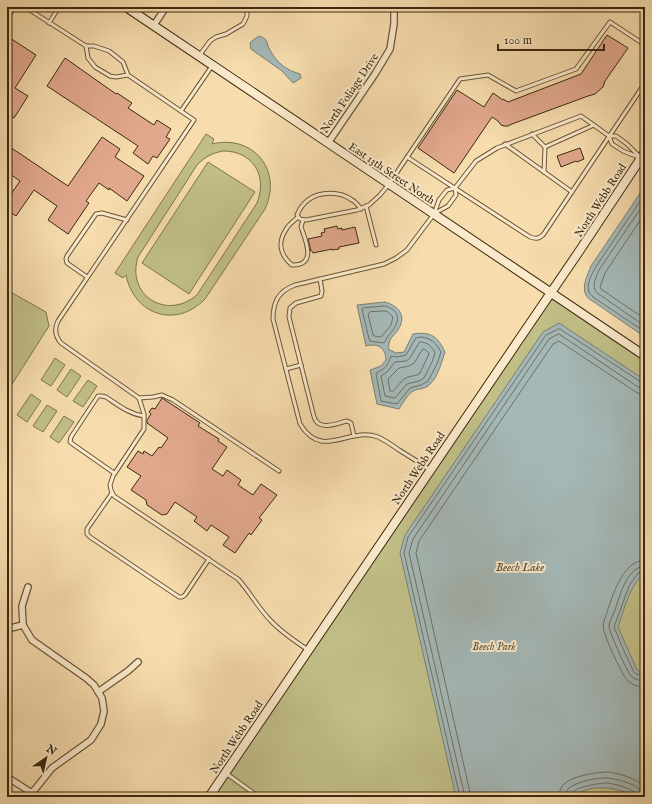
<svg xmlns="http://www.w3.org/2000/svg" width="652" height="804" viewBox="0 0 652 804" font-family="'IM FELL English',serif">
<rect width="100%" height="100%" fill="#f7ddae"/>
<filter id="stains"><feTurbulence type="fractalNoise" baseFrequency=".005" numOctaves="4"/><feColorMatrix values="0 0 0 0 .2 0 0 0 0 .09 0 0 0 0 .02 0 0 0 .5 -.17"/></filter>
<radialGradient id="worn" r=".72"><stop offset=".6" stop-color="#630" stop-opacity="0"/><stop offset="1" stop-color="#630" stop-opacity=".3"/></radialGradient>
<g fill="#c1bf87" stroke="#7e744c" fill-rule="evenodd">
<path d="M206,134L214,139L212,144C253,134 283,170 265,209L205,299C176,329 134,315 126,275L123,278L115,273ZM223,151C253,151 268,176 257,203L197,295C166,321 126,295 138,257L197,165C205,157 212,153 223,151Z"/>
<path d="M208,162L255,192L189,294L142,263Z"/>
<path d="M7,290L46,312L49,326L7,392Z"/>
<path d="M551,293L645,356V797H211Z"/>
<path d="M55,358L65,365L51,386L41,380Z"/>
<path d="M71,369L81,376L67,397L57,390Z"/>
<path d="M88,380L97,386L83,407L73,401Z"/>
<path d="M31,394L41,401L27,422L17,415Z"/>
<path d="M47,405L57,411L43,432L33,426Z"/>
<path d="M64,416L74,422L59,443L50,437Z"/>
</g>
<g fill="#a4b8b7" stroke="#7a7f74">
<path d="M259,36C270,40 265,42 270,50C277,63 286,70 300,74L301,78L293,83L282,71L251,49L250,43L253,40Z"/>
<path d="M645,186V337L591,300C589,299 587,297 586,295C581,287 588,274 591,266Z"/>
<path d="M385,302C399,306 407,316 398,330C396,333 392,336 390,340C389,342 389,346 388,349L396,353L404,352L413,334C431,331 438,337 445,352C442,361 437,379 430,384C425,390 418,388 413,391C408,394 402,404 399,409L377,404L370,370L381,366L386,360C385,347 378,343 366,346L357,305Z"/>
<path d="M559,323L645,380V575C631,580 623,613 618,627L637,670L645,673V797C633,797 631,794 621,791C606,786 585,786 573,797H456L400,553L405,535L543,332Z"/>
</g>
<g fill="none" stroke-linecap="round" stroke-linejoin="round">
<g stroke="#707064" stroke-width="1">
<path d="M645,194L595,268C592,274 586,284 589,292C589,293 593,296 593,297L645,332"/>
<path d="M645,202L599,270C596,278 591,286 597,293L645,326"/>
<path d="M645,213L605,273L600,287L601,289L645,319"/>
<path d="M385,306C396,309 401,316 395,327C393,331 389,334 387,338C386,339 385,342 384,343L370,341L369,339L362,309L364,308Z"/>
<path d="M385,311L388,312L393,317L391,325L381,337L374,336L373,335L368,314L370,312Z"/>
<path d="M422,337C432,339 436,343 441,352L437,364L428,381L421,385L410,388L397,404L381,401L376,373C386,368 387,367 391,356L397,357L406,355L416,338Z"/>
<path d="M420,342C427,342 432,346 435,353L432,362L424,378L419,381L407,384L395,398L385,396L381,376L387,372L395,362L406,361L409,359Z"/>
<path d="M423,349C425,349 428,351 429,354L420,373L417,375L408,377L404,379L393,391H390L388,379L399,368L409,366L414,363Z"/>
<path d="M645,560C620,561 611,602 604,621C603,624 603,627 604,631C606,639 622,676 628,681C632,685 639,687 645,687"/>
<path d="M645,566C627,567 620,595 615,610C613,615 609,622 609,627C610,633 627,672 631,676C634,679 640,681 645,681"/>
<path d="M645,571L638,573L629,586L614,627L624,651L634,672L636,674L645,676"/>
<path d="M460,797L404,553L408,537L546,335L558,329H560L641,382L645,383"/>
<path d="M465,797L409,553L413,539L549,339L558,334H559L638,387L645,388"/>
<path d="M471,797L416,553L419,541L553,344L559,341L636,392L640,394H645"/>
<path d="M559,797C559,793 560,789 563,785C571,776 596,772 608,772C619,773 638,779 645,787"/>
<path d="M565,797C566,794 566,791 569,788C576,782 598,777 608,778C616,779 632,783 638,788C641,791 641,794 642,797"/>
<path d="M570,797C571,796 570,795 571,794C574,787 600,783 607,783C612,783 634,789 636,794C637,795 636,796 637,797"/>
</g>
</g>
<g fill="#e1a88e" stroke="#3b2910">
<path d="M607,35L628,48L605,81L603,87L595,94L588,96L512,124L508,126H504L501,125L498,121L492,117L454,173L418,148L457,90L484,107L493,93L503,100V99L508,102L581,74Z"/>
<path d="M7,36L36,55L15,88L28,96L14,118L7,113Z"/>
<path d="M65,58L116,94L117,93L132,103L128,108L154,125L157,120L171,129L166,137L170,139L157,158L153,156L148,164L133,153L138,146L47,86Z"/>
<path d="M102,137L120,149L115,157L144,176L127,201L109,188V190L99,183L86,201L89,203L68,234L48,220L57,206L34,190L16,216L7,210V200L20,181L7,172V145L68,186Z"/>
<path d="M580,148L584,159L577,162L576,161L561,167L557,156Z"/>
<path d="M337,226L338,229L342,228V230L355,227L359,243L339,247V249L332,250V249L313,253L312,251H311L308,239L322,236L321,233L325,232L324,229Z"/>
<path d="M162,398L200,423L198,426L219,439L218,441L227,447L212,469L223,476L227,470L241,480L238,485L253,495L261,484L277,495L259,518L262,520L251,535L249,533L235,553L223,545L229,537L211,525L207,531L194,521L197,517L175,502L167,514L162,515L147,505L146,500L131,490L141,476L127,467L138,451L143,454L144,451L152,456L159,447L161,448L168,438L147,423V420L151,414L149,412L152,408L155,409Z"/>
</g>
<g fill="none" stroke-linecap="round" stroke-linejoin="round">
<g stroke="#6a5638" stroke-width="5">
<g id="lane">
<path d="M25,7L86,46"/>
<path d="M7,18L15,7"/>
<path d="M49,23L59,7"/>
<path d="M199,56L210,41L216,37L226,34L243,24L247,16V7"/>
<path d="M128,75L116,77L110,76L95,67L88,58L86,46H94L109,51L123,62L128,75L194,120L58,321C54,329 55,336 61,343L139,398L144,414V429L113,476L110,485L111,490L114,496L238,579C250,592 258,608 271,621C281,632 295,641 308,650"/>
<path d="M181,111L212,66"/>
<path d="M532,134L545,147L594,125"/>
<path d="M609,136H616L627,144L641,158L623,151L612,144Z"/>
<path d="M505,144L572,192"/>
<path d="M407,157L530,237C536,239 538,239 543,235L645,83"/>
<path d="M544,172L545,147"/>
<path d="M455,188L476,161L497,148L581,116L609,136"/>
<path d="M366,206L376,245"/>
<path d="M361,209C358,205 356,202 352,200C340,191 320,191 308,200C303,204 299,210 297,215L300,219L306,220L357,210L369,205L380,195L389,184L460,79L488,75L516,91L576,69L610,22L645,45"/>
<path d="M298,217C294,221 289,224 287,228C277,242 280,255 292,265C317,266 306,241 301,227L303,220"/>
<path d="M87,277L67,263L66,259L67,256L96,214L102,213L127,220"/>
<path d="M320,279L322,291L321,296L296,303L290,308L289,317L312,409C313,413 314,418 316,421C323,430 338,423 347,421L351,423L354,436"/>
<path d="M286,369L301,365"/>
<path d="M139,398L153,397L162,395L173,400L279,471"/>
<path d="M430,470C420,463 409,456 399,450C392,445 385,440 378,437C348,426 323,461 300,424L273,319C273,301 279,291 295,285L384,264L396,258L407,250L434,214L439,200L447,190L455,188L456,195L448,206L435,213"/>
<path d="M114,473L74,445L70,442L71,437L98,396H102L106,397C118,405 129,414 144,416"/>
<path d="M112,493L87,529V534L90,537L179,597H182L185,595L209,559"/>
<path d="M227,774L259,797"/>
</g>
</g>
<g stroke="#6a5638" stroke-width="8">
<g id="street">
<path d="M154,25L166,7"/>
<path d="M328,143L375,74L390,49L394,24V7"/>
<path d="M28,587L22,606L23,625L32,640L86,678L94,685L102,698L104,711L101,724L91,740L52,768L32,793L30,797"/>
<path d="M7,629L23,625"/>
<path d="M98,692L128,671L138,662"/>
<path d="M7,777L32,793"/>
</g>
</g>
<g stroke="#3b2910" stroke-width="10">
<g id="secondary">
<path d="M126,7L645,356"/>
<path d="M209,797L518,341L578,253L645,152"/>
</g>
</g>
<use href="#lane" stroke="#fae9ca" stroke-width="3"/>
<use href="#street" stroke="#fae9ca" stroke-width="5.5"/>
<use href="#secondary" stroke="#fae9ca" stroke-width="8"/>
</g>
<g text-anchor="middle" stroke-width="4" stroke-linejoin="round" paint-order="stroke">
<g font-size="11" fill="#3b2910" stroke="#fae9ca">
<text transform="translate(349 93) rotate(-56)" y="4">North Foliage Drive</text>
<text transform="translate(392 173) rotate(34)" y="4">East 13th Street North</text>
<text transform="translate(600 200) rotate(-57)" y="4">North Webb Road</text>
<text transform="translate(418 468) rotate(-56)" y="4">North Webb Road</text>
<text transform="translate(236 737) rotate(-56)" y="4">North Webb Road</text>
</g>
<g font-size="11" font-style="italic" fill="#5c4e2e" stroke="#fae9ca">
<text x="494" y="650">Beech Park</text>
</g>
<g font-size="12" font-style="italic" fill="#554d3a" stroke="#fae9ca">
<text x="520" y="571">Beech Lake</text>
</g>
</g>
<rect width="652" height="804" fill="none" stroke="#f7ddae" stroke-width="24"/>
<rect x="8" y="8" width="636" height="788" fill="none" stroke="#3b2910" stroke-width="2"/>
<rect x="12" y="12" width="628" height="780" fill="none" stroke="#3b2910"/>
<g transform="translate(46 758) rotate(34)" stroke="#fae9ca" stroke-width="3" paint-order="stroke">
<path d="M0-3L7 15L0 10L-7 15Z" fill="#3b2910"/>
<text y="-6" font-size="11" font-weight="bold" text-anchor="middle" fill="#3b2910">N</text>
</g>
<path d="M498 44v6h106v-6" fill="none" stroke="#3b2910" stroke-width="2"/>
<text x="504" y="44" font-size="12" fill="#3b2910" stroke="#fae9ca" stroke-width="3" paint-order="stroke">100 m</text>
<rect width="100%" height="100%" filter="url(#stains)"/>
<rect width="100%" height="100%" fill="url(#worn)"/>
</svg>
